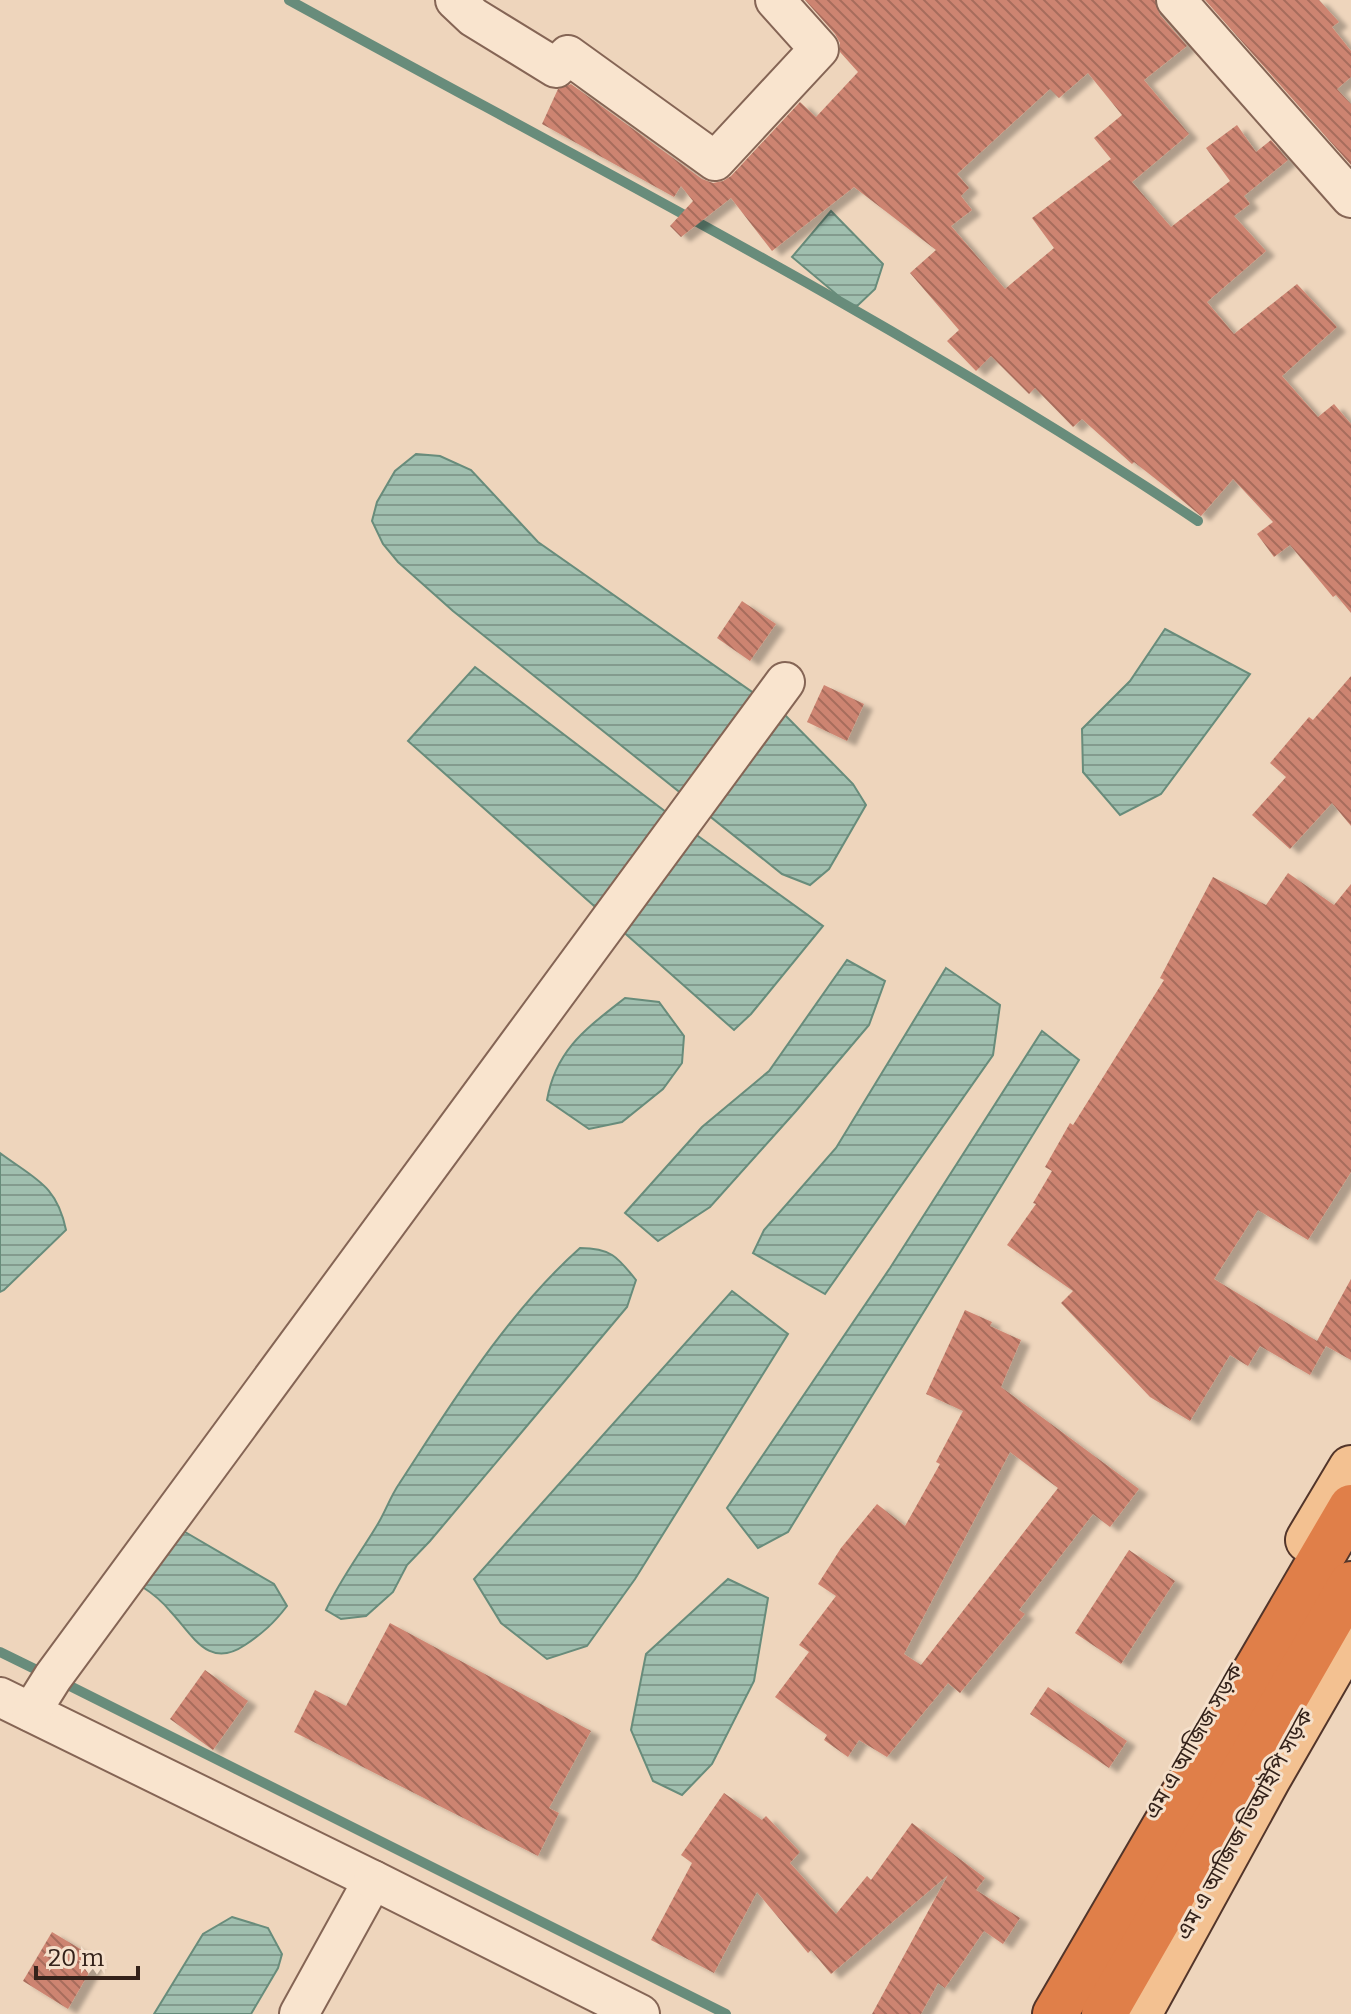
<svg xmlns="http://www.w3.org/2000/svg" width="1351" height="2014" viewBox="0 0 1351 2014" font-family="Bitter,'Noto Sans Bengali',serif">
<defs>
<pattern id="water-rules" width="6" height="5" patternUnits="userSpaceOnUse" patternTransform="scale(2)"><rect width="6" height="5" fill="#a0bfaf"/><path d="M0 2.5h6" fill="none" stroke="#839b8e"/></pattern>
<pattern id="building-back-hatch" width="6" height="6" patternUnits="userSpaceOnUse" patternTransform="scale(2)"><rect width="6" height="6" fill="#cd8471"/><path d="M-1 5l2 2M0 0l6 6M5-1l2 2" fill="none" stroke="#a76c5c"/></pattern>
<filter id="shadow"><feDropShadow dx="9" dy="5" stdDeviation="2" flood-color="#0004"/></filter>
</defs>
<rect width="100%" height="100%" fill="#eed5bc"/>
<g fill="url(#water-rules)" stroke="#688c7b" stroke-width="2">
<path d="M831,211L883,264L875,289L854,309L792,257Z"/>
<path d="M416,454L440,456L471,470L538,542L785,715L853,784L866,805L829,869L810,885L782,874L453,611L398,562L383,544L372,521L377,502L395,471Z"/>
<path d="M1165,629L1250,674L1161,794L1120,815L1083,772L1082,729L1130,681Z"/>
<path d="M475,667L691,831L823,926L751,1014L734,1030L408,741Z"/>
<path d="M847,960L885,981L869,1025L796,1111L710,1207L658,1241L625,1213L702,1127L769,1071Z"/>
<path d="M946,968L1000,1005L993,1055L825,1294L753,1253L764,1230L836,1148Z"/>
<path d="M625,998L659,1002L684,1036L682,1063L663,1089L622,1122L589,1129L547,1100C556,1049 587,1028 625,998Z"/>
<path d="M1042,1031L1079,1060L788,1532L758,1548L727,1508L890,1268Z"/>
<path d="M0,1153C35,1179 57,1185 66,1230L4,1290L0,1292Z"/>
<path d="M580,1248C610,1248 617,1256 636,1280L627,1307L430,1541L407,1565L393,1592L366,1616L341,1619L326,1610C340,1580 359,1555 376,1527C385,1513 390,1497 399,1484C452,1403 507,1313 580,1248Z"/>
<path d="M732,1291L788,1334L635,1579L587,1646L547,1659L501,1623L474,1579Z"/>
<path d="M180,1529L274,1584L287,1606C274,1623 263,1633 245,1645C208,1670 193,1635 170,1611C162,1601 152,1593 141,1586Z"/>
<path d="M728,1579L768,1598L754,1681L712,1764L682,1795L653,1781L631,1730L646,1654Z"/>
<path d="M232,1917L268,1928L282,1954L278,1968L251,2014H154L203,1934Z"/>
</g>
<g fill="none" stroke-linecap="round" stroke-linejoin="round">
<g stroke="#688c7b" stroke-width="10">
<path d="M289,0C595,168 908,327 1198,521"/>
<path d="M0,1652L45,1674"/>
<path d="M60,1681L726,2014"/>
</g>
</g>
<g fill="url(#building-back-hatch)" fill-rule="evenodd" filter="url(#shadow)">
<path d="M805,0H1155L1160,15L1187,46L1144,80L1189,134L1132,182L1171,227L1230,181L1206,148L1237,125L1256,152L1271,140L1288,160L1244,196L1250,204L1234,216L1266,251L1207,302L1234,334L1297,284L1337,327L1282,376L1318,417L1334,404L1351,424V613L1336,595L1333,597L1290,545L1274,557L1257,534L1273,522L1233,479L1201,516L1171,491L1134,462L1132,464L1082,419L1073,427L1035,388L1029,394L991,356L976,371L947,341L959,330L910,273L936,250L854,187L772,251L731,198L681,237L670,226L693,201L681,186L674,197L542,124L558,89L571,84L702,179L713,183L723,181L731,176L800,102L816,117L858,72L840,52V43L835,34ZM1088,73L1122,115L1094,138L1111,159L1032,218L1054,248L1005,289L951,226L972,210L961,196L969,188L957,174L1050,89L1059,98Z"/>
<path d="M1205,0H1319L1339,22L1332,27L1351,51V77L1337,89L1351,104V165Z"/>
<path d="M742,601L776,624L750,661L717,638Z"/>
<path d="M1351,676V826L1332,803L1290,849L1252,815L1286,777L1270,763L1309,717L1313,720Z"/>
<path d="M824,685L864,704L847,741L807,722Z"/>
<path d="M1288,873L1334,905L1351,884V1172L1308,1240L1258,1210L1214,1279L1317,1341L1351,1279V1360L1326,1346L1310,1375L1260,1346L1248,1366L1230,1355L1190,1421L1150,1397L1061,1303L1073,1291L1007,1245L1036,1204L1033,1203L1052,1171L1045,1167L1070,1123L1073,1125L1164,980L1160,978L1213,877L1266,905Z"/>
<path d="M965,1310L992,1322L990,1326L1021,1340L1001,1387L1139,1489L1110,1527L1093,1514L1019,1610L1025,1614L960,1693L948,1683L887,1757L859,1740L848,1757L824,1740L827,1735L775,1697L809,1652L799,1645L836,1596L818,1584L841,1548L877,1504L905,1526L940,1464L936,1462L963,1411L926,1394ZM1010,1452L1058,1488L921,1665L904,1654Z"/>
<path d="M1129,1550L1175,1581L1121,1664L1075,1633Z"/>
<path d="M390,1623L591,1731L549,1808L559,1813L538,1856L294,1732L315,1690L346,1706Z"/>
<path d="M205,1670L248,1701L213,1750L170,1719Z"/>
<path d="M1048,1687L1127,1741L1109,1768L1030,1714Z"/>
<path d="M724,1793L762,1820L766,1816L800,1852L790,1863L836,1914L867,1876L871,1880L912,1823L985,1878L976,1890L1020,1918L1003,1944L984,1931L945,1988L938,1983L921,2014H872L948,1875L831,1974L811,1950L808,1953L757,1892L714,1973L651,1940L692,1863L681,1855Z"/>
<path d="M52,1932L97,1959L68,2009L23,1981Z"/>
</g>
<g fill="none" stroke-linecap="round" stroke-linejoin="round">
<g stroke="#856555" stroke-width="42">
<g id="street">
<path d="M455,0L473,17L556,68L568,55L715,161L819,49L775,0"/>
<path d="M1176,0L1351,198"/>
<path d="M0,1697L373,1880L299,2014"/>
<path d="M31,1712L53,1677L785,682"/>
<path d="M373,1880L640,2014"/>
</g>
</g>
<g stroke="#52352a" stroke-width="48">
<g id="primary">
<path d="M1308,1540L1351,1468"/>
<path d="M1139,2014L1268,1779L1351,1635"/>
</g>
</g>
<g stroke="#52352a" stroke-width="48">
<g id="highway">
<path d="M1055,2014L1351,1507"/>
<path d="M1104,2014L1351,1584"/>
</g>
</g>
<use href="#street" stroke="#f9e4ce" stroke-width="38"/>
<use href="#primary" stroke="#f3c191" stroke-width="44"/>
<use href="#highway" stroke="#e07f49" stroke-width="44"/>
</g>
<g text-anchor="middle" stroke-width="6" stroke-linejoin="round" paint-order="stroke">
<g font-size="22" fill="#34221a" stroke="#f5e0cb">
<text transform="translate(1193 1741) rotate(-60)" y="8">এম এ আজিজ সড়ক</text>
<text transform="translate(1244 1824) rotate(-61)" y="8">এম এ আজিজ ভিআইপি সড়ক</text>
</g>
</g>
<path d="M36 1966v12h102v-12" fill="none" stroke="#34221a" stroke-width="4"/>
<text x="48" y="1966" font-size="24" fill="#34221a" stroke="#f5e0cb" stroke-width="6" paint-order="stroke">20 m</text>
</svg>
